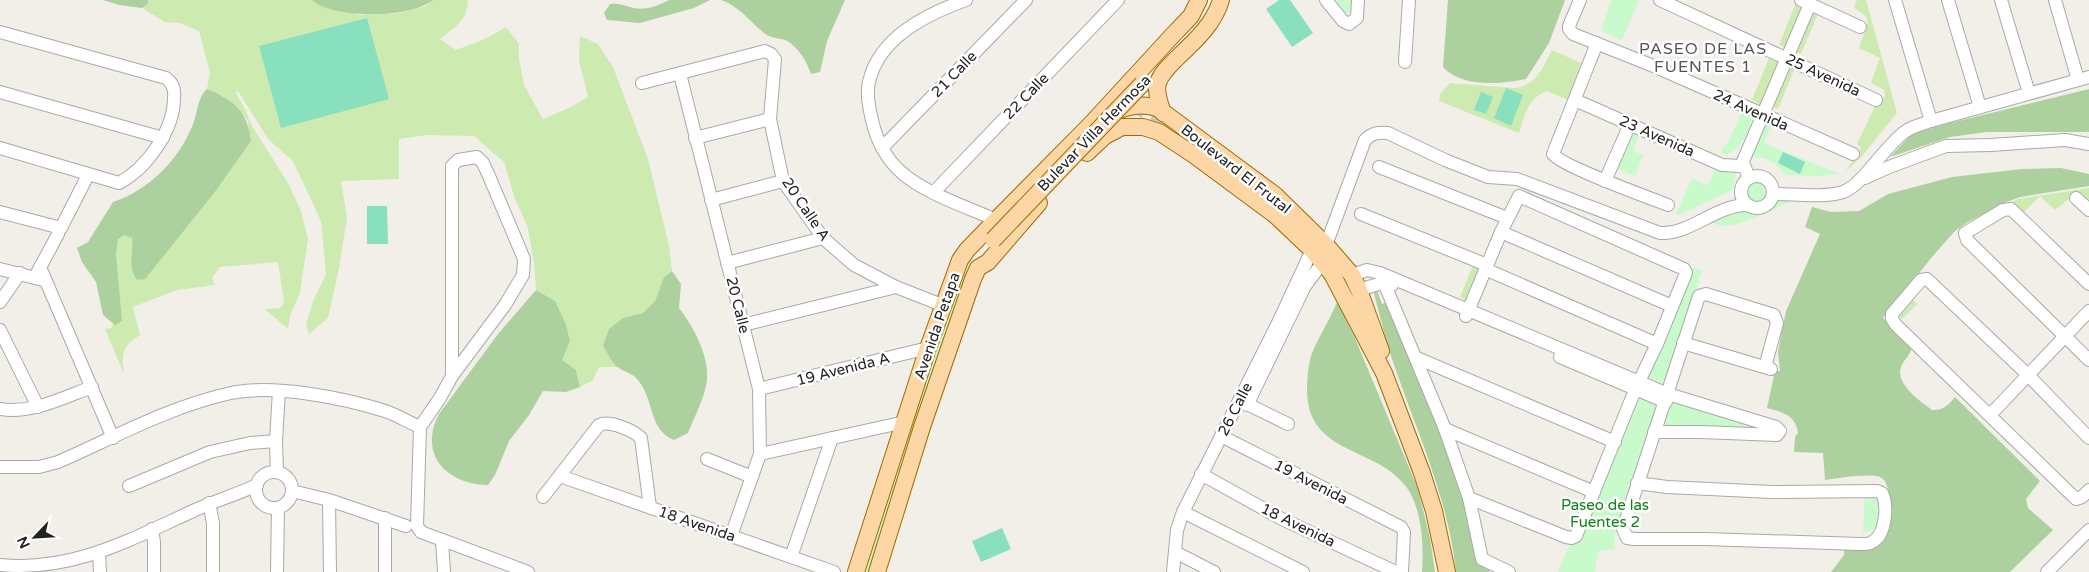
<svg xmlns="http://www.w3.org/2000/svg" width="2089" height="572" viewBox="0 0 2089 572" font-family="'Varela Round',sans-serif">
<rect width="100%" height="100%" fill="#f2efe9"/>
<g fill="#cdebb0">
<path d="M148,0H312L315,2L359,15L400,13L426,6L433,0H468C468,20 454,28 440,39L456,50L485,39L506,27L519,44V59L524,85L543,119L569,108L588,97L579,60L580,36L598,44L613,67L648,159L669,246L672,271L664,277L655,301L643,313L623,318L603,346L617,367H599L593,380L580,387L576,370L561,360L570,341L566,324L555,301L536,290L534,264L528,228L514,196L504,162L474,136L427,135L399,139V179L341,181L347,218L339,268L328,318L309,334L306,325L313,301L326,275L321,221L293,161L268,139L238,91L236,93L245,109L252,126L288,183L301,211L308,239L300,293L290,316L288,329L265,309L280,308L284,302L278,262L220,267L212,278L215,285L177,290L133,307L140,335C122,346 121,354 124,374L105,329L111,328L115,321V237L249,123C235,102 230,98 207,89L210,73L199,31L180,23L165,22L142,8L148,4Z"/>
<path d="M1797,0L1805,2L1786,48L1779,45Z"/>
<path d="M1857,0H1866L1897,113L1862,156L1846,171C1850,163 1858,156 1861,148L1857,144L1876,104L1885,97L1884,90L1871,83L1880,58L1859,48L1868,22L1865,15L1854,8Z"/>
<path d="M1812,5L1820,9L1801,54L1794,51Z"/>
<path d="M1552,50L1581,63L1568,100L1547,91C1527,99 1525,115 1519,133L1439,101L1440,94L1450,83L1514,88C1537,86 1542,68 1552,50Z"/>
<path d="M1771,53L1783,58L1761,105L1752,100Z"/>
<path d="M1789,62L1796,65L1778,109L1770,106Z"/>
<path d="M2089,188V202L2074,195L2055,210L2041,197H2039L2023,213L2009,204L2018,199Z"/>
<path d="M1476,258L1486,262L1469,301L1460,297Z"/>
<path d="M1909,296L1917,304L1902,319L1899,315Z"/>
</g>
<g fill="#add19e">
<path d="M103,0H148V4L142,8L119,5Z"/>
<path d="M312,0H433C412,18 334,20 312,0Z"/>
<path d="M669,0H710L694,8L640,23L607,20L604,13L610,4C619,3 625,6 634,8C645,11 660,5 669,0Z"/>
<path d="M721,0H845L827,41L820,72L811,74C806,61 801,51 789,42C783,38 774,39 767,35C751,24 740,6 721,0Z"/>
<path d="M1448,0H1565L1549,43L1526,79C1501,84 1462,88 1443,67Z"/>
<path d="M207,89C234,100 247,110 251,141L214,193L145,279L137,280C127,266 134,253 132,238L124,235L118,239L116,255L122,321L115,325L103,315L96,282L82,262L77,248L88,242L113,202C149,190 179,160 193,124C198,112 197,98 207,89Z"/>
<path d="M2089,89V132H1987L1950,137L1890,157L1912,134L1946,124Z"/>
<path d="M2061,168L2089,174V186L2020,197L2004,203L1966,223L1954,232L1932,257L1883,318L1912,346C1911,355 1904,359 1901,367C1895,384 1920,401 1932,410C1943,411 1948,405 1955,397L2040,481L2026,499L2028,508L2053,530L2010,572H1831L1844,555V545L1874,543C1883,526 1894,510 1888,489C1887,485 1885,479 1880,477C1870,473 1837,478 1825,480L1823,453L1794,452L1795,437L1798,433C1796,416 1783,412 1767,408L1775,371H1780L1778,351L1786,311L1820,234L1805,227L1812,207L1831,212L1859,211L1888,194L1952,177L2022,169Z"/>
<path d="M672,271L681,284L679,308C693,326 709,355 707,379C706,395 694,418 688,433L674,440C647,429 655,397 636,378C632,373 624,372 619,368C612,364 608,353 603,346L609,329L623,318L643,313L655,301L664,277Z"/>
<path d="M1372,286L1377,290L1382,304L1387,302L1419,373L1490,569L1489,572H1456C1448,495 1414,426 1390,353C1383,331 1378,308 1372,286Z"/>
<path d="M536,290L555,301L566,324L570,341L562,360L576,370L580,387L566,392L543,391L529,415L509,441L495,475L488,485C446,484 418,454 439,414L498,334Z"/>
<path d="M1337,302L1354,336L1418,489L1430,538L1435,572H1422C1424,547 1422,509 1407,488C1378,446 1307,456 1307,390C1307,380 1308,367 1311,356C1317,339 1330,320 1337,302Z"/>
</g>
<g fill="#c8facc">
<path d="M1336,0H1354L1352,13H1346Z"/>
<path d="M1611,0H1639L1622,40L1601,31Z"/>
<path d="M1744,107L1756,112C1750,125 1742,155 1723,154L1721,152L1724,145H1727Z"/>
<path d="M1765,115L1774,120L1764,143L1839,174L1820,176L1785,175C1777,163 1765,155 1750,158Z"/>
<path d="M1628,122L1642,128L1633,151L1643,155L1635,176L1611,166Z"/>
<path d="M1738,156L1739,168L1734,178V189L1679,215L1676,214L1692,178L1708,185L1720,160L1732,159Z"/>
<circle cx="1757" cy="192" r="15"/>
<path d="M1783,198L1792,200C1777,209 1742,226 1724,226C1718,226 1714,223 1709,220L1747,208L1758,212L1763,211L1774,206Z"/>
<path d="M967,259L976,263L919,422L908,420Z"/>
<path d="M1693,267L1702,271L1665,384L1646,376Z"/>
<path d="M1635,391L1666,402L1623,528L1615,532L1614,550H1603L1598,553L1595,572H1558Z"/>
<path d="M1670,398L1776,429L1664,428Z"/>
<path d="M905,425L917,428L872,572H860Z"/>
<path d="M1865,490L1876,491C1880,506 1882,517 1873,530L1863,533Z"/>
</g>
<g fill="#88e0be">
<path d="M1279,0H1290L1313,33L1292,47L1266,9Z"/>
<path d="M367,18L389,99L281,128L259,46Z"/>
<path d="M1506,88L1523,95L1511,126L1494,118Z"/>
<path d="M1481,92L1493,97L1486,114L1474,110Z"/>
<path d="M1783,152L1805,162L1800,174L1778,163Z"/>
<path d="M367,206H387L388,244H367Z"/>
<path d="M1002,528L1011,549L981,562L972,541Z"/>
</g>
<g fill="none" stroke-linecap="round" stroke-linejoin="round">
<path stroke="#c8c6c1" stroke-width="16" stroke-dasharray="16 8" stroke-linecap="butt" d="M1133,102L1196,148"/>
<g stroke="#a9a9a9" stroke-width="14">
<g id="minor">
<path d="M966,0C927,14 879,37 869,82C866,94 869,108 872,120C876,139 886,159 901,172C924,193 967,207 996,220"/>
<path d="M1326,0L1343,21L1349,24L1357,18L1358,0"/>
<path d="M1580,0L1569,26V29L1573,34L1656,67L1853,154"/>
<path d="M1660,0L1876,100"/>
<path d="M1801,0L1860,27"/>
<path d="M1895,0L1931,121"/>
<path d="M1948,0L1980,107"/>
<path d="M2001,0L2029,93"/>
<path d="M2055,0L2078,80"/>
<path d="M0,32L166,78C173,83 175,90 174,98C174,130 147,168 119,183L0,148"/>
<path d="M1597,43L1553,154C1561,166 1650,198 1668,205"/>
<path d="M1405,62L1409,0"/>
<path d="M680,74L759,389L760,454L731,536"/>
<path d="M642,83L765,51L771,54L775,59L770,119L783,181L823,238L854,265L896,287L942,305"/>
<path d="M0,92L163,138"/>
<path d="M1575,100L1722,165L1741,166"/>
<path d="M695,138L770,119"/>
<path d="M882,148L1026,0"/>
<path d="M1379,167L1507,218"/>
<circle cx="1757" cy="192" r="16"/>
<path d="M1749,178L1744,165L1741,166L1810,4"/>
<path d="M1865,178L1889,167L1946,146L1991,145L2065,140L2089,144"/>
<path d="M1605,181L1630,124"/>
<path d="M934,192L1118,0"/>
<path d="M1773,194C1794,194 1824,198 1843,192C1862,186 1886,144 1906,131C1913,126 1923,124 1931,121L2089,77"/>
<path d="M2076,198L2089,210"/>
<path d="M711,200L783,181"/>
<path d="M0,212L61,228L88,175"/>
<path d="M1361,214L1487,265"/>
<path d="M1501,232L1672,306"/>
<path d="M1326,245L1365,140C1372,133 1378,132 1388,133L1445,160L1488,177L1517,179L1660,233C1690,235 1715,205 1748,205"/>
<path d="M727,263L823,238"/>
<path d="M40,267L113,438"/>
<path d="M0,269L43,280"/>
<path d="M1485,269L1657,344"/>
<path d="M1380,273L1445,429L1469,498L1482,559L1509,572"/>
<path d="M36,275L58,234"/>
<path d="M1352,275L1367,270L1380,273L1668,394L1776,427L1780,431L1777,435L1701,432H1654"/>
<path d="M2089,284L2011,209L2003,210L1965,233L1967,240L2089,360"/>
<path d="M1359,290L1385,282L1392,285"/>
<path d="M0,302L20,273"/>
<path d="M1466,316L1501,232L1519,196L1684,269L1686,273L1657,344L1635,390L1576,536L1572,538L1566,537L1469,498"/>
<path d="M743,325L896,287"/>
<path d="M0,330L38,407"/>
<path d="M1683,343L1771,369"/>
<path d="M1560,357L1666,402"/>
<path d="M1417,358L1615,442"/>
<path d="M452,376V166L458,160L477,157L483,163L489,176L524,259L523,275L505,305L452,376L440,398L420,427L417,526L421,532L528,572"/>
<path d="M759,389L928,348"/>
<path d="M1241,401L1288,424"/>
<path d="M1247,405L1305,286L1323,262"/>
<path d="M0,409C32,414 62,398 92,387"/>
<path d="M1990,415L2089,311"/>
<path d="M1445,429L1594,492"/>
<path d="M1221,436L1401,527L1404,532L1402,572"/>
<path d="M2089,438L2028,375L1927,279L1921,280L1892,314V319L1896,325L2076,499L2082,497L2089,490"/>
<path d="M760,454L905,422"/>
<path d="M707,459L752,477"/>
<path d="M0,467H39L58,462C115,437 171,406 231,393C274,384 344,398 385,411C397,415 408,422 420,427"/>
<path d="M277,472L276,441L279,391"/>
<circle cx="274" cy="490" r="18"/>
<path d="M1201,474L1282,519L1396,572"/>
<path d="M560,476L834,572"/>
<path d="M1637,483L1667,487L1772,492L1877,491L1882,493C1888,506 1886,535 1872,542C1868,545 1864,544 1860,544L1705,539H1634L1627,538L1623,529L1699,296L1706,294L1774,315L1777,323L1765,367"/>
<path d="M129,486L210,452L250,443L276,441"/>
<path d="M292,491L329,500L406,526"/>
<path d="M543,497L599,425C609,420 633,430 641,438L650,507"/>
<path d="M329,500L330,572"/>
<path d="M209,503L213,523V572"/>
<path d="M1183,512L1303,572"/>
<path d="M152,529L154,542V572"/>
<path d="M442,540L444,572"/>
<path d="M1175,552L1214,572"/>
<path d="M99,553L100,572"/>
<path d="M791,557L832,438"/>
<path d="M0,565C73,572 129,540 193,511C214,501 236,495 257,485"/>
<path d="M277,572L278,508"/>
<path d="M385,572V518"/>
<path d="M1173,572L1177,530L1183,512L1277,325L1312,250"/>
<path d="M2047,572L2089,530"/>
</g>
</g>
<g stroke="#a06b00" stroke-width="18">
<g id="major">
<path d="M1112,113C1127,106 1143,102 1159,109L1275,195L1326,245L1352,275L1359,290L1381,351"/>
<path d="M1163,113C1160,104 1155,92 1158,83C1161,73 1170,65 1177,58C1195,41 1214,24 1221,0"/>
<path d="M1087,153L1105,136L1122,127H1143L1159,132L1194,155L1275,215L1312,250L1332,274L1384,373L1422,473L1434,511L1447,572"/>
<path d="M856,572L928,348L960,260L967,250L996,220L1091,124L1171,37L1191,16L1199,0"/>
<path d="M877,572L922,427L973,279L978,268L988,262L1039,203"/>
</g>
</g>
<use href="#minor" stroke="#fff" stroke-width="12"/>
<use href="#major" stroke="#fcd6a4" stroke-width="16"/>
<g stroke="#a06b00" stroke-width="18" stroke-linecap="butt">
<path id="major-bridge" d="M993,240L1142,84"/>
</g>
<use href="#major-bridge" stroke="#fcd6a4" stroke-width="16"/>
</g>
<g text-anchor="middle" stroke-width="5" stroke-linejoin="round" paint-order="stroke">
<g font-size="15" fill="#222" stroke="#fff">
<text transform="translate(954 74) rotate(-46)" y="5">21 Calle</text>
<text transform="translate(1823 75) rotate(25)" y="5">25 Avenida</text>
<text transform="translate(1026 96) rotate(-46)" y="5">22 Calle</text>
<text transform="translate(1751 110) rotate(24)" y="5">24 Avenida</text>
<text transform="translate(1094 133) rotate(-46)" y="5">Bulevar Villa Hermosa</text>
<text transform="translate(1657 136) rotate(24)" y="5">23 Avenida</text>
<text transform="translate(1236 169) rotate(38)" y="5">Boulevard El Frutal</text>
<text transform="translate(806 209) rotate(56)" y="5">20 Calle A</text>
<text transform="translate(738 305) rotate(76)" y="5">20 Calle</text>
<text transform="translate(937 326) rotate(-71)" y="5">Avenida Petapa</text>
<text transform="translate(843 369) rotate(-14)" y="5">19 Avenida A</text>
<text transform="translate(1235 409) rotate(-63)" y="5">26 Calle</text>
<text transform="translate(1311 482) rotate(27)" y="5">19 Avenida</text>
<text transform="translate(697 524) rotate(19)" y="5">18 Avenida</text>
<text transform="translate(1298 525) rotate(26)" y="5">18 Avenida</text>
</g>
<g font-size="15" fill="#0c8416" stroke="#fff">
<text x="1605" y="510">Paseo de las<tspan x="1605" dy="17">Fuentes 2</tspan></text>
</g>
<g font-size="16" letter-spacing="1" fill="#555" stroke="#fff">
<text x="1703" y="54">PASEO DE LAS<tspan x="1703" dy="18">FUENTES 1</tspan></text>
</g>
</g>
<g transform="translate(35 537) rotate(245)" stroke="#ffffff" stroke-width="4" paint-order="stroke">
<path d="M0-4L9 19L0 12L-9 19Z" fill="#222222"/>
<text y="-8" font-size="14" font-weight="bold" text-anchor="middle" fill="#222222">N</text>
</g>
</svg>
